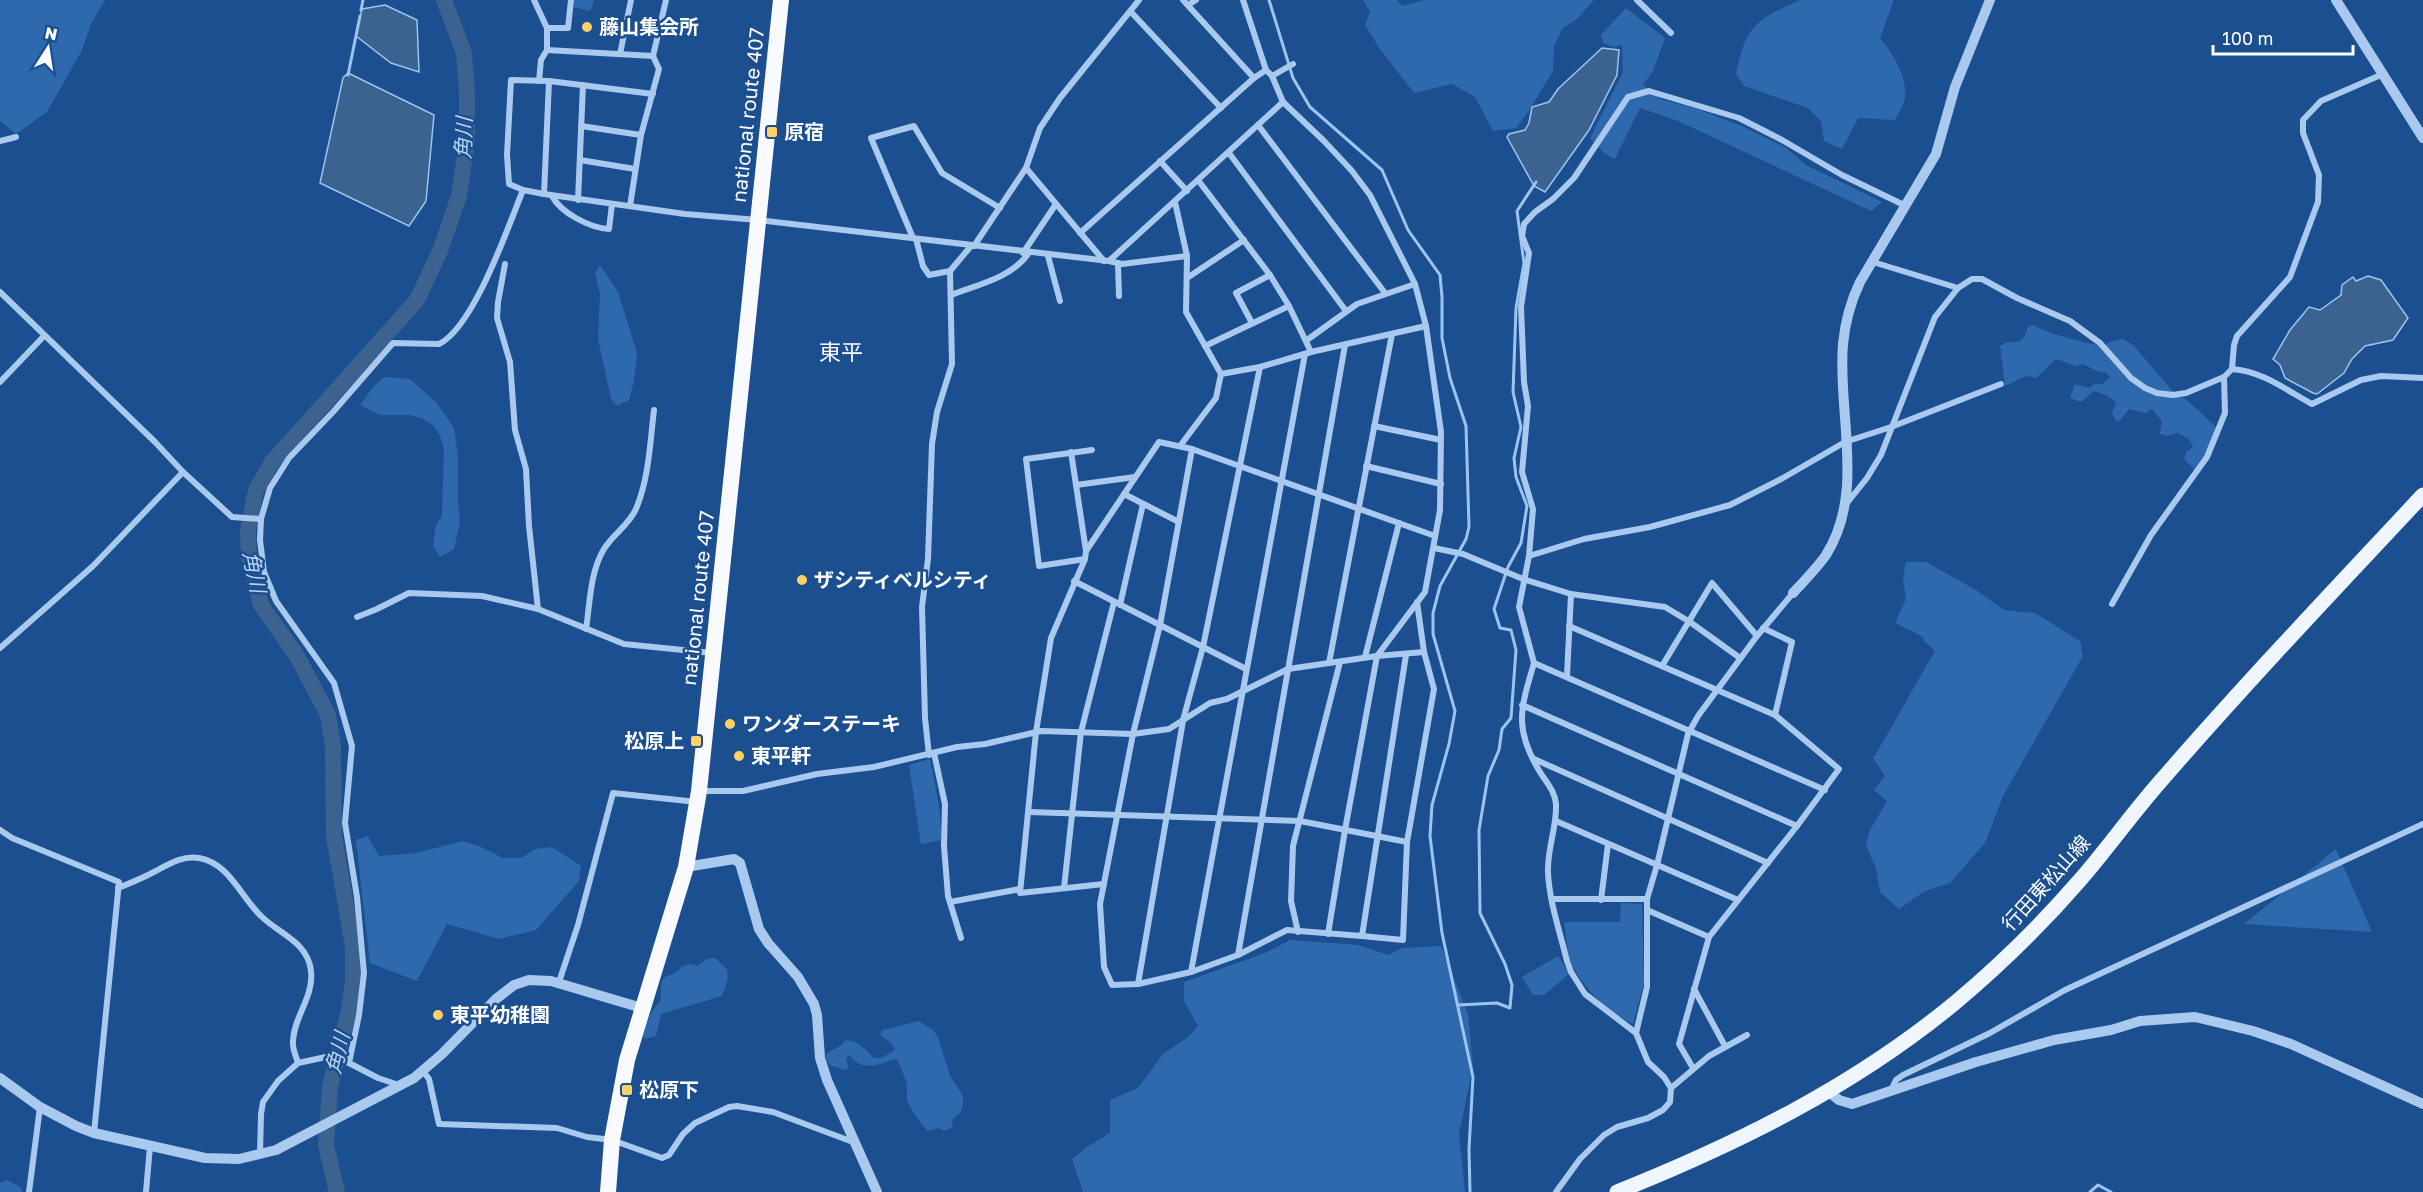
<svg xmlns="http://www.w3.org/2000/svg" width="2423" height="1192" viewBox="0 0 2423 1192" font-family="'Golos Text','Noto Sans JP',sans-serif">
<rect width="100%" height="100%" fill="#1b4f8f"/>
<g fill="#2e69ad">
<path d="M0,0H105L91,24L81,52L47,112L16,134L0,121Z"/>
<path d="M574,0H594L590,11L573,7Z"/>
<path d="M1363,0H1397L1402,6L1424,0H1594L1577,19L1562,29L1554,46L1553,71L1530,109L1516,128L1493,131L1475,97L1452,84L1414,93L1380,49L1365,25L1370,12Z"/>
<path d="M1800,0H1894L1880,38C1892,52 1908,77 1905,98C1904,105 1898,113 1895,120L1858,118L1842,149L1824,141L1821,121L1808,108L1744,86L1736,74C1746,25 1756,20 1800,0Z"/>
<path d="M1626,8L1665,38L1653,71L1643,85L1660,99L1697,109L1744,127L1786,148L1806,165L1882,202L1871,211L1678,121L1640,108L1615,159L1604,153L1590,138L1623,72L1622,45L1614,47L1603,43L1601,35Z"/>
<path d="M600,265L618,292L637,353L634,381L629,400L617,406L611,399L598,339L600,294L595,273Z"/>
<path d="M2033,325C2058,338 2077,339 2103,347L2109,342L2123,339L2133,345L2172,390L2188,401L2215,426C2217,441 2203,458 2194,469L2184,459L2186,452L2193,447L2189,439L2178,433L2167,436L2160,434L2162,421L2152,409L2146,413L2129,409L2119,422L2116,421L2112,413L2116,404C2112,396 2102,394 2094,391L2081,402L2070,398L2075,384L2089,388L2095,384H2102L2110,378L2107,373L2097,371L2083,364L2076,366L2056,359L2036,378L2026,376L2005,386L2000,346L2007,342H2019L2024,337L2028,327Z"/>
<path d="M384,377L410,379L436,402L454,428L458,456V502L460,522L454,549L440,557L433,546L436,525L442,516L444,449L440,436L433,425L423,419L410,415H380L360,405L374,386Z"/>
<path d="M1906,562H1926L1976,590L2004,610L2035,613L2080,641L2083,656L2003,796L1985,843L1950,883L1925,891L1899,909L1880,892L1876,869L1866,845L1870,830L1887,801L1874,790L1885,776L1873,758C1895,723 1914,686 1935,651L1924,641L1923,637L1895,623L1906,599L1903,578Z"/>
<path d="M930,759L939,806L942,840L921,844L909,765Z"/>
<path d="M368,836L379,856L417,853L462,841L479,846L503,858H521L535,849L552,847L581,866L579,881L536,930L499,939L447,924L417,981L370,963L356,840Z"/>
<path d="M2336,849L2372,932L2244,924Z"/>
<path d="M1621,903L1642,904L1644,983L1633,1024C1609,1013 1584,989 1572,965C1567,953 1566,936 1564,922H1620Z"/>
<path d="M1290,940L1358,945L1388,955L1402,948L1441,946L1468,1014L1473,1067L1459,1134L1465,1192H1083L1072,1159L1087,1147L1110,1133V1100L1138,1088L1163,1054L1188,1037L1198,1026L1184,1001V982L1265,953Z"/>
<path d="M1558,956L1569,974L1544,995H1533L1522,977Z"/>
<path d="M715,958L727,969L728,979L722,996L661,1014L656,1036L645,1039L643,1036C647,1022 651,1010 661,1000C659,967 670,982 682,966L691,964L697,966L707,959Z"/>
<path d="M919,1021L933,1030L938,1037L950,1076L963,1096V1105L960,1113L953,1119L952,1128L944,1131L939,1128L927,1131L912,1111L907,1100V1083L897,1059C878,1064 864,1073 849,1055L846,1059L848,1067L846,1070C835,1066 826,1068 826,1055C833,1048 839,1049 846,1040C859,1041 866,1050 874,1058H881L895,1050L891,1043L880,1035L882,1030Z"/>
<path d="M7,1180L20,1187L22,1192H0V1183Z"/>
</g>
<g fill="#3c6290" stroke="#9cc4f0" stroke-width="1.5">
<path d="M385,5L417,20L419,72L391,63L356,36L362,9Z"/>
<path d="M1602,48L1619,50L1617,75L1589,130L1545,192L1534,186L1507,137L1509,134L1525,130L1529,123L1532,107L1549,102L1558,89Z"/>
<path d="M348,73L434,115L426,201L409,226L320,183L343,78Z"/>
<path d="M2368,276L2381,280L2408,318L2393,340L2365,346L2352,359L2344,373L2317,394L2313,393L2285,378L2280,365L2273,359L2290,330L2309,307L2320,310L2341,295L2342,285L2353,277L2356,281Z"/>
</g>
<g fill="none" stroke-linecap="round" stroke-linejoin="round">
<g stroke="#9cc4f0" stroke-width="3">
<path d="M1269,0L1293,78L1310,107L1382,170L1408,230L1440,275L1442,297V338L1450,378L1466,426L1469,527L1466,539L1440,586L1433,613V634L1455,711L1449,744L1432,805L1430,836L1442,933L1473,1077L1469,1149L1470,1192"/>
<path d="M361,10L363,0"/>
<path d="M348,75L360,16"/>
<path d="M1458,1005L1497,1003L1510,1008L1512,985L1505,964L1480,913L1479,830L1488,776L1499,750L1502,729L1511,718L1516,650L1511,630L1500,628L1494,609L1508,567L1521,543L1527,506L1516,477L1514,458L1521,427L1513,392L1516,308L1524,263L1517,211L1536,182"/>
<path d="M2090,1192L2098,1185L2111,1192"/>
</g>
<path stroke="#3c6290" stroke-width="16" d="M337,1192L326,1145L330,1087L349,1010L353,982V947L334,836L333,745L328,715L297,656L261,605L249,556L248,530L256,490L272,462L417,300L440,251L459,196L467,141V93L464,53L444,0"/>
<g stroke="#a9c9ee" stroke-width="6">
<path d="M534,0L547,28V50L541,60L539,81"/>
<path d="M1183,0L1254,78L1266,70"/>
<path d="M1637,0L1671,33"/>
<path d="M1188,5L1196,0"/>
<path d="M1131,12L1221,108"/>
<path d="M547,28H568L571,0"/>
<path d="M547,50L653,56"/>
<path d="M620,54L631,0"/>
<path d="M1272,76L1293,64"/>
<path d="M653,94L549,81L511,80L507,155L509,184L523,190L544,194L685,214L758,220L1109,261L1283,102"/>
<path d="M1258,125L1385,293"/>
<path d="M581,126L641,135"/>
<path d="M0,141L16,137"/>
<path d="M1229,153L1346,311"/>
<path d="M580,160L635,169"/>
<path d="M1160,161L1187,191"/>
<path d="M1026,168L1104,261"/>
<path d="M1198,180L1270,275L1289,306L1311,352"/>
<path d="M544,194L549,81"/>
<path d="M552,196C561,213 590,228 609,229L612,204"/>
<path d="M578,200L583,85"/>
<path d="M1175,202L1187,256L1186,312L1221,374L1216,398L1180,446"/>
<path d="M630,206L641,135L659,69L653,56L666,0"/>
<path d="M1080,233L1254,78"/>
<path d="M913,238L871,138L914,126L942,173L1000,208"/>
<path d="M916,239L923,266L929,275L950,271"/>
<path d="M974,246L1026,168L1040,128L1060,98L1139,0"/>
<path d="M1023,253L1056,204"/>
<path d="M1048,256L1060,301"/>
<path d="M1109,261L1122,264L1187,256"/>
<path d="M1873,262L1958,288"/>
<path d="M1118,263L1119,296"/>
<path d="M505,264L498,302L497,318L510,362L515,430L526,469L529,526L538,609"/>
<path d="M1187,278L1244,240"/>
<path d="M0,292L155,442L183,472L232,517L261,519"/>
<path d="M951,295C977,285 1011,278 1028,254"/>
<path d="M1252,323L1236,293L1270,275"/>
<path d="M1307,340L1357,304L1415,284"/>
<path d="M1205,346L1289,306"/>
<path d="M2232,369C2262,371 2286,390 2312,404L2361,380L2381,376L2423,378"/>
<path d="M1221,374L1260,367L1311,352L1426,326"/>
<path d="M0,382L44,336"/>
<path d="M1374,426L1441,440"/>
<path d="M1192,449L1160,625L1133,734L1100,904L1104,967L1112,985L1138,984L1191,972L1238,955L1287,930L1362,936L1406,655"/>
<path d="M1071,452L1086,551"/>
<path d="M1366,466L1441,484"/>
<path d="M1076,485L1135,477"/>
<path d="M1124,494L1179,522"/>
<path d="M1847,503L1867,478L1881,455L1935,317L1958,288L1972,279H1982L2017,298L2070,321L2100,343L2131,378L2145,388L2157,393L2173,395L2186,393L2224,377L2232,369L2234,345L2237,336L2290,277L2318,202L2319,175L2303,133V120L2321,101L2383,74"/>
<path d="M1434,548L1463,554L1523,579L1571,594L1567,676"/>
<path d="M1529,556L1584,539L1650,527L1730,505L1783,478L1845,442L1891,427L2001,384"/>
<path d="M1085,559L1039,566L1026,459L1092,450"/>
<path d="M1074,581L1246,669"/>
<path d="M1571,594L1665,607L1690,622L1740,658"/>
<path d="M2112,604L2151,535L2207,457L2225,413L2224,377"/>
<path d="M1120,605L1143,504"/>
<path d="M357,617L377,609L409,593L482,596L538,609L624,644L712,653"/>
<path d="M1569,626L1775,715L1839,769L1797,826L1709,937L1679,1044L1693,1068"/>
<path d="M1763,628L1792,642L1775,715"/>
<path d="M586,629C590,603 590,572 604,549C613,534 629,525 636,509C649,478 650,443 654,410"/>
<path d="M0,648L93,566L183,472"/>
<path d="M1365,657L1399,523"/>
<path d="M1329,663L1392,334"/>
<path d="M1534,663L1519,607L1529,556L1533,509L1522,472L1528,406L1524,382L1521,307L1529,253L1522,236L1524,224L1535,212L1553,199L1574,178L1628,97L1649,91L1739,118L1782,140L1842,175L1906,206"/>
<path d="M1662,666L1712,583L1757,636"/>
<path d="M1522,705L1797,826"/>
<path d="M1183,720L1203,647L1260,367"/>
<path d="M934,753L945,804L944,846L948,896L961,938"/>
<path d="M929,755L925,718L922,607L928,559L932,444L937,412L952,364L950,271L971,246"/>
<path d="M1534,759L1768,863"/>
<path d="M700,791H743L817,774L874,767L957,747L985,744L1041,731L1133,734L1169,729L1210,703L1227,699L1288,669L1377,656L1425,592L1440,510L1441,432L1426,326L1415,284L1370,195L1352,171L1324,141L1283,102L1272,76L1266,70L1243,0"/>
<path d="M1029,812L1300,821L1407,842"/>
<path d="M1556,821L1738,900"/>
<path d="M0,830L12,838L119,882L94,1133"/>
<path d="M1104,884L1020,893L1036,732L1051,638L1085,559L1086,551L1159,442L1192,449L1435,536"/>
<path d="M118,888C128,884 138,880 148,875C165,867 179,855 199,858C229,863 241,897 261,916C279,934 308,942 311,971C314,997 294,1016 293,1041C292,1048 296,1056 298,1063"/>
<path d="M1064,888L1081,732L1114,602"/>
<path d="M1552,899H1647"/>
<path d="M1601,900L1608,844"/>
<path d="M950,902L1020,889"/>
<path d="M1647,910L1709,937"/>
<path d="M1298,932L1291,901L1293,846L1340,662"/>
<path d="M1328,934L1345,830L1377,656L1424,652"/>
<path d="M1362,936L1403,940L1407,842L1434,689L1424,652L1417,602"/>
<path d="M1238,955L1345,345"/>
<path d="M1191,972L1305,354"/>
<path d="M559,982L578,925L613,793L697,802"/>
<path d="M1138,984L1183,721"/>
<path d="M1694,989L1725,1046"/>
<path d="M1636,1033L1647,987V899L1657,865L1688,734L1698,716L1757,636L1793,593"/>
<path d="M349,1063L359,1015L364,973L357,897L345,823L352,746L334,683L276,601L264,572L260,540L261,519L270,488L289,458L333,412L393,343L439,344C474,327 508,227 523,190"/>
<path d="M423,1071L429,1079L439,1124L557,1128L587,1137L612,1140L662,1158L669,1155L683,1134L695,1123L729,1107L737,1106L773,1112L853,1142"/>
<path d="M1671,1088L1709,1056L1747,1035"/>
<path d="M1891,1090L1896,1080L1903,1075L1990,1033L2065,990L2423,824"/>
<path d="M260,1154L261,1114L263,1102L278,1081L298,1063L326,1057L349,1063L378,1078L399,1085"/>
<path d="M29,1192L40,1107"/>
<path d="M146,1192L150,1146"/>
<path d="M1556,1192L1580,1159L1604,1135L1617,1127L1648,1118L1663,1110L1670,1102L1671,1088L1664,1077L1648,1062L1636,1033L1585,994L1571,972L1567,961C1560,932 1549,901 1548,872C1547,849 1557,827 1556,804C1555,791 1546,782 1540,772C1513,728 1521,708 1534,663L1825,790"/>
</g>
<g stroke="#a9c9ee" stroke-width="10">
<path d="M2336,0L2423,138"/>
<path d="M1793,593C1804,581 1817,568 1826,555C1866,492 1837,412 1843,344C1845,323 1851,301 1860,282L1936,154L1955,87L1990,0"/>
<path d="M686,867L734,859L740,863L759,929L768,943L798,977L814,1004L817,1015L820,1058L827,1080L877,1192"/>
<path d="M0,1078L40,1107L76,1126L94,1133L205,1158L239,1159L276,1150L414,1078L442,1054L496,999L514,985L529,980L551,981L642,1008"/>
<path d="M1829,1092L1839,1100L1852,1104L1976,1062L2054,1040L2111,1030L2140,1021L2195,1017L2253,1031L2291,1044L2423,1104"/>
</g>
<path stroke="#f0f6ff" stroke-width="15" d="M1617,1192C1739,1143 1853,1087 1956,1002C2000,965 2042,924 2080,880C2107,849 2131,815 2159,783C2244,685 2334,590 2423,495"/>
<path stroke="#f8faff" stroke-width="16" d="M608,1192L612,1140L627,1060L686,867L699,791L781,0"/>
</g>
<g fill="#ffd166" stroke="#1b4f8f" stroke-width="2">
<circle cx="587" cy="27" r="6"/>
<rect x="766" y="126" width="12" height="12" rx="3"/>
<circle cx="802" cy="580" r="6"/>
<circle cx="730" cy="724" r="6"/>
<rect x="690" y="735" width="12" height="12" rx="3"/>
<circle cx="739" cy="756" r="6"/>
<circle cx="438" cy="1015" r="6"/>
<rect x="621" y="1084" width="12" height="12" rx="3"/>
</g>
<g text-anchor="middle" stroke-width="5" stroke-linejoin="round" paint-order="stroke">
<g font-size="20" font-weight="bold" fill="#fff" stroke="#1b4f8f" text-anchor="start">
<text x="599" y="34">藤山集会所</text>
<text x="784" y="139">原宿</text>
<text x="814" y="587">ザシティベルシティ</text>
<text x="742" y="731">ワンダーステーキ</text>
<text x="684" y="748" text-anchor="end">松原上</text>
<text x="751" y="763">東平軒</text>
<text x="450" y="1022">東平幼稚園</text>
<text x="639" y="1097">松原下</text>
</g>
<g font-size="20" fill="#fff" stroke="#1b4f8f">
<text transform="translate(748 115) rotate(-84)" y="7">national route 407</text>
<text transform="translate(698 598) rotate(-84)" y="7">national route 407</text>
<text transform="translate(2046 883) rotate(-48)" y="7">行田東松山線</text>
</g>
<g font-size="21" font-style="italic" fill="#b5d3f5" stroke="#1b4f8f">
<text transform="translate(464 138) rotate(-88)" y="7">角川</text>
<text transform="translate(254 572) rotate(79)" y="7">角川</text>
<text transform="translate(338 1053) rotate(-76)" y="7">角川</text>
</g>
<g font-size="22" fill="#fff" stroke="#1b4f8f">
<text x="841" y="360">東平</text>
</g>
</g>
<g transform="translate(48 48) rotate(12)" stroke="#1b4f8f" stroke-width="4.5" paint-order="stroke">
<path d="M0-4.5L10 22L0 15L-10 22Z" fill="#ffffff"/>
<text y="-9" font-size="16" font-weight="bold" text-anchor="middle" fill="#ffffff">N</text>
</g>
<path d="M2213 45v9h140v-9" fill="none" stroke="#ffffff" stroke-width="3"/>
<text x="2222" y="45" font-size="18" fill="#ffffff" stroke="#1b4f8f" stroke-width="4.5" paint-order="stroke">100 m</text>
</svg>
